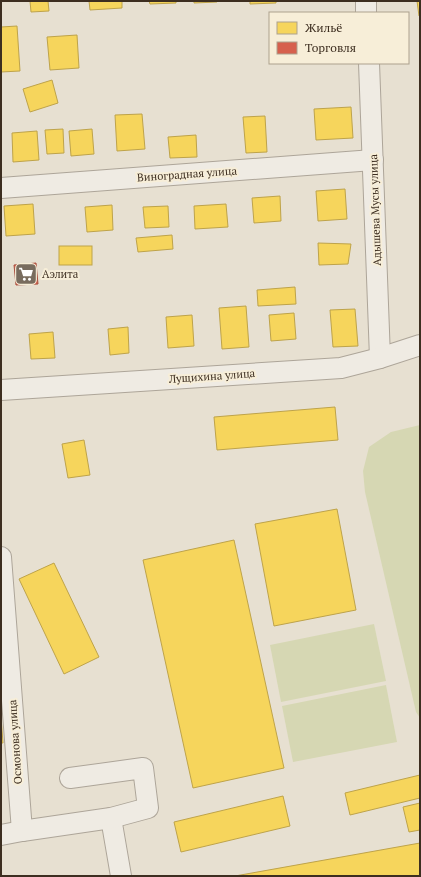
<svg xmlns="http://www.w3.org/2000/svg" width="421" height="877" viewBox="0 0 421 877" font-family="'PT Serif',serif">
<rect width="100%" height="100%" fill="#e7e0d1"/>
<g fill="#d6d7b3">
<path d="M420,425V718L416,712L365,492L363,471L369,447L391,432Z"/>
<path d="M374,624L386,681L281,702L270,645Z"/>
<path d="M386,685L397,742L293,762L282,706Z"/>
</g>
<g fill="#f6d55c" stroke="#bea34a">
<path d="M30,1H48L49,11L31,12Z"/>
<path d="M89,1H122V8L90,10Z"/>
<path d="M149,1H176V3L150,4Z"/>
<path d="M194,1H217V2L194,3Z"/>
<path d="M250,1H276V3L250,4Z"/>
<path d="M417,1H420V16H419Z"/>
<path d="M17,26L20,71L1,72V27Z"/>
<path d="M77,35L79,68L50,70L47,37Z"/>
<path d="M52,80L58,103L30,112L23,89Z"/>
<path d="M351,107L353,138L316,140L314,109Z"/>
<path d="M142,114L145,149L117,151L115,115Z"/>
<path d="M265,116L267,152L246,153L243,117Z"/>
<path d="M63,129L64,153L47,154L45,130Z"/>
<path d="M92,129L94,154L71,156L69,131Z"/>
<path d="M37,131L39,160L13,162L12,133Z"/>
<path d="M196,135L197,157L170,158L168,137Z"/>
<path d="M345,189L347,219L318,221L316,191Z"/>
<path d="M280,196L281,221L254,223L252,198Z"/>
<path d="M33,204L35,234L6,236L4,206Z"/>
<path d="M226,204L228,227L195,229L194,206Z"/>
<path d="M112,205L113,230L87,232L85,207Z"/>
<path d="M168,206L169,227L145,228L143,207Z"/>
<path d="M172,235L173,249L138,252L136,238Z"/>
<path d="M318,243L351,244L348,264L319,265Z"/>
<rect x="59" y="246" width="33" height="19"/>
<path d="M295,287L296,304L258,306L257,290Z"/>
<path d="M246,306L249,347L222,349L219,308Z"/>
<path d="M355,309L358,346L333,347L330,310Z"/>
<path d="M294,313L296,339L271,341L269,315Z"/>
<path d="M192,315L194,346L168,348L166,317Z"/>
<path d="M128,327L129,353L110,355L108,329Z"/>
<path d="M53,332L55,358L31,359L29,334Z"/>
<path d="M335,407L338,440L217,450L214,417Z"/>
<path d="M84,440L90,475L68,478L62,444Z"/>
<path d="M337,509L356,610L274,626L255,524Z"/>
<path d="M234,540L284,768L193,788L143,560Z"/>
<path d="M54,563L99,657L64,674L19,579Z"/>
<path d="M1,717L3,743H1Z"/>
<path d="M420,775V798L350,815L345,793Z"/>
<path d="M283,796L290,826L181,852L174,822Z"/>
<path d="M420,803V830L409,832L403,807Z"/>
<path d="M420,843V876H235Z"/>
</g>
<path fill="#d6604d" stroke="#a85140" d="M36,263L38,284L16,285L14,265Z"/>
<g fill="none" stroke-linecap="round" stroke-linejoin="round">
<g stroke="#ada599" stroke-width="22">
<g id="minor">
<path d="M366,1V13"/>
<path d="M369,63L380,358"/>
<path d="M1,188L373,160"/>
<path d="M1,390L341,368L380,358L420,345"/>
<path d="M1,557L22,831"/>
<path d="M111,818L121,876"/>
<path d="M1,835L22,831L111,818L148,808L143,768L70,778"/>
</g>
</g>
<use href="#minor" stroke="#efebe3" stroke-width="20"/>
</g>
<defs>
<g id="supermarket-square" transform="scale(1.15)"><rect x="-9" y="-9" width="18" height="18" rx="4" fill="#786c5e" stroke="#f7eed8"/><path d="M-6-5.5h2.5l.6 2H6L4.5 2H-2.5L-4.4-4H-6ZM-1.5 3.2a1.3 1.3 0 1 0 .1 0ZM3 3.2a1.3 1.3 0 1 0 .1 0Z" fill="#fff"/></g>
</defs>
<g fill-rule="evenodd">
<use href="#supermarket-square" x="26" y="274"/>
</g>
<g text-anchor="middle" stroke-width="4" stroke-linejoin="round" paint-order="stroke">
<g font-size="11" fill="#3d2e20" stroke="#f7eed8">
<text transform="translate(187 174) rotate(-4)" y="4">Виноградная улица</text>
<text transform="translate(375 210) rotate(-92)" y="4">Адышева Мусы улица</text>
<text transform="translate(212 376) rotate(-4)" y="4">Лущихина улица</text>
<text transform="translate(15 742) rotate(-94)" y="4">Осмонова улица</text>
</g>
<g font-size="11" fill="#3d2e20" stroke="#f7eed8" text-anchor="start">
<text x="42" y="278">Аэлита</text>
</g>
</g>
<rect width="421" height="877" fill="none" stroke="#3d2e20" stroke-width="4"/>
<rect x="269" y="12" width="140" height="52" fill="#f7eed8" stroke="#ada18e"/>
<rect x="277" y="22" width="20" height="12" fill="#f6d55c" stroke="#ada18e"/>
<text x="305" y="32" font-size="12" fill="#3d2e20">Жильё</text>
<rect x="277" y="42" width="20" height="12" fill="#d6604d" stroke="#ada18e"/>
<text x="305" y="52" font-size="12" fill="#3d2e20">Торговля</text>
</svg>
